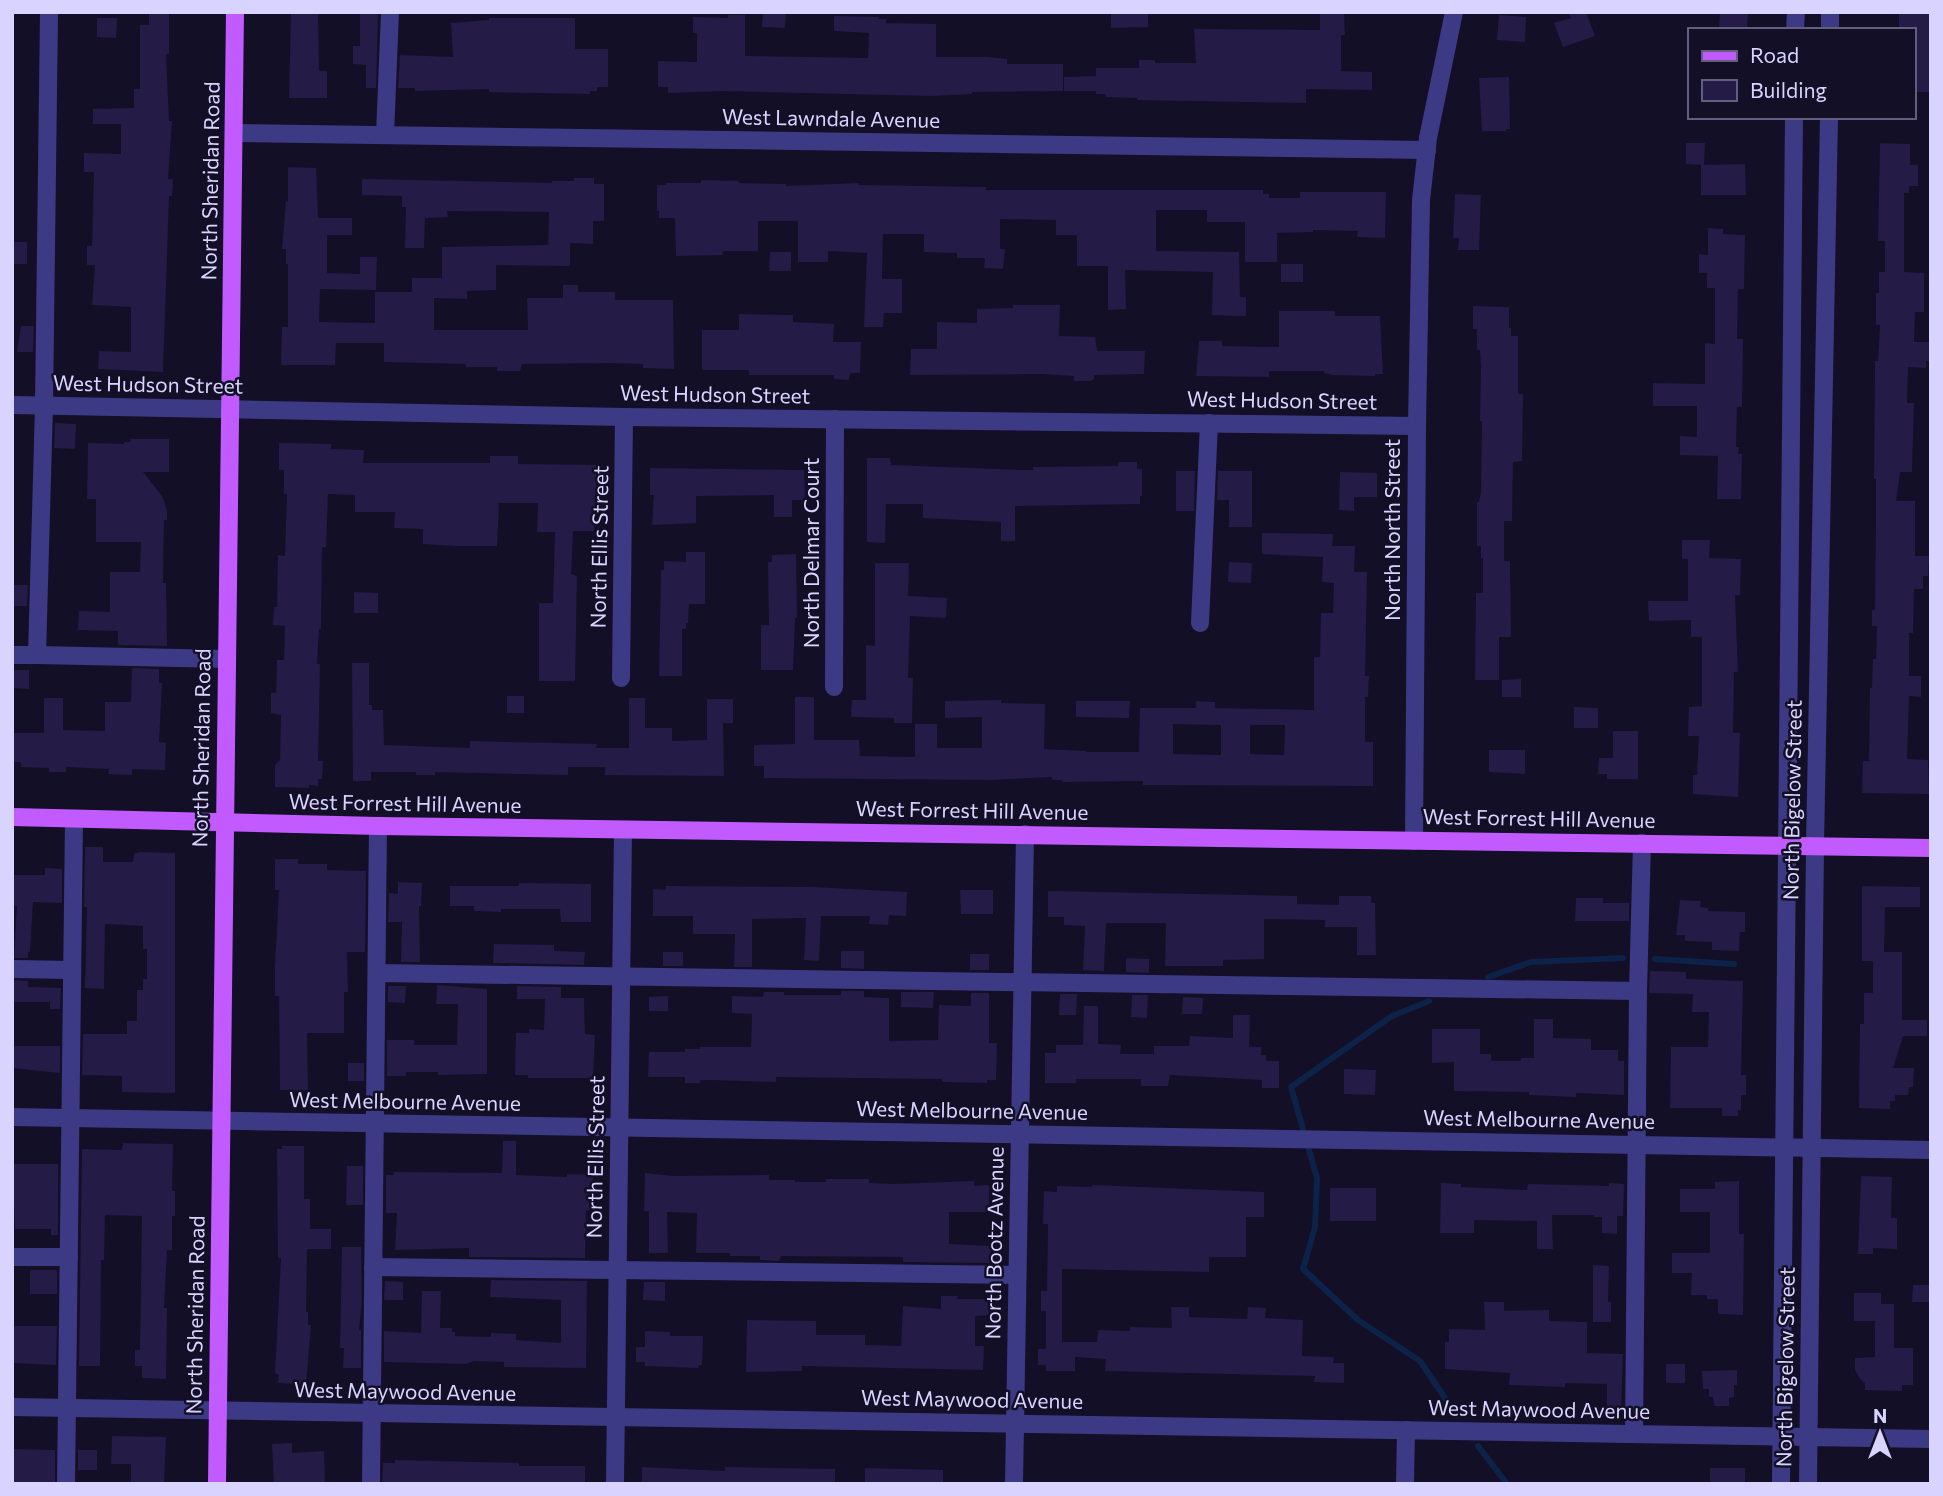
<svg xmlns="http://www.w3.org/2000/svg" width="1943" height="1496" viewBox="0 0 1943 1496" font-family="Commissioner,sans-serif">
<rect width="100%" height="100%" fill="#130f26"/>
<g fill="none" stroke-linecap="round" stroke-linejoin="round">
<g stroke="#0c2248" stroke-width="6">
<path d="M1655,959L1734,964"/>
<path d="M1488,977L1531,962L1623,958"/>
<path d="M1429,1001L1392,1016L1291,1087L1317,1178L1315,1227L1303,1269L1358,1320L1420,1361L1457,1416"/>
<path d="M1478,1446L1507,1484"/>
</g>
</g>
<g fill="#241b47" fill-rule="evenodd">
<path d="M149,12H169V54H166L169,121H172L168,179H173L172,196H169L163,372L98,369L99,351L131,352V307L92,305L95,265H87V246H92L94,172H84V153L121,154V124H93V109L134,108V89H140V25H149Z"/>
<path d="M291,12H318L319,71H327V98H289Z"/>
<path d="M763,12H786L785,28L762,27Z"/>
<path d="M1111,12H1148V27L1111,28Z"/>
<path d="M1320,12H1344L1345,35H1341V71L1372,72V90L1306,89V103L1137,100V98L1106,97V94H1096V91H1064V77L1096,76V68H1139V60H1155V63H1196L1194,29L1320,30Z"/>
<path d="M1569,12H1586L1595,36L1563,47L1554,23L1571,18Z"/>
<path d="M1720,12H1748L1747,30H1719Z"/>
<path d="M1899,12H1931V92H1913V30H1899Z"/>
<path d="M360,14H378L376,88H366V65L353,64V46H360Z"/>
<path d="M728,15H745V56L868,58L869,33L834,31V16L879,17V19H886V23L936,24V57H988L1007,59V64H1063V91L972,92V94L932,96L723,91L668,93V87H658V61L697,62V33H693V17L728,18Z"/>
<path d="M1499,15L1526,17L1525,42L1497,40Z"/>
<path d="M97,18H117L116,38L97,37Z"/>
<path d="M489,18H575V49H608V87H597V91H590V94L489,92V89L415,91V88H398L400,55L453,57L451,23L489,20Z"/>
<path d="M1509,77L1510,129H1506V131H1482L1479,78Z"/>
<path d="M1686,143H1705L1704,165L1686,164Z"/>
<path d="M1880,143L1910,144V165H1918V186H1909V193H1904V272L1924,273V312H1915L1914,342H1931V361H1926V368L1908,367L1907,403H1914L1912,472H1900L1896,501H1915V556H1929L1928,576H1923V589H1914L1913,633H1909V676H1921V697L1909,696L1907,759L1928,760L1929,794L1862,793L1863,761H1869L1870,688H1872L1873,659H1876L1877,626H1872V610H1875L1876,523V479H1874L1875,379V361H1878L1880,325H1876V293H1879V272H1885V241H1878Z"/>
<path d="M1745,164L1746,195H1701V165Z"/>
<path d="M288,167L316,168L318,218H352V235H327V273L360,274V257H377L376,290L320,289L319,322L375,323V292H412V278H442V247L548,245L549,212L447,211L448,217L425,218L424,248H405L406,207H402V196L362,195V179L552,183V181H574V178H594V184H604V221H593V244L570,243V266L496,265V290L467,291V299L434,298V330H528L527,298H563V285H578V292H615V300H673L674,369L643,368V364L614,363L522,364L520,371H497V367H466V364L384,362V343H336L335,365H281L282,327H288V264H286V249H282L286,201L288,202Z"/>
<path d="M701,180L739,181V183L786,184V186L859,183V185L986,187V190H1263V194H1269V198H1300V192H1386L1385,238L1357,237L1358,231L1313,230V232L1277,233V262H1245V222H1207V210H1156V251L1239,252L1240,297H1246V316H1236L1212,315L1213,272L1125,270L1126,309L1108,310V266H1077V235H1056V220L1000,219V249H1005L1003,269L984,268L985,258H957V253L924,252V234H883L882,279H902V313H884L883,327H864L867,253L828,251V262H798V221H758V251H723L722,255L676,256L675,218H659V211H657V185H666V183H701Z"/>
<path d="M1455,194L1481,195L1479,250H1458L1459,238H1453Z"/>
<path d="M1708,228L1723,229V234L1745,235L1744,289H1738L1737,339H1743L1742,407H1737L1736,447H1739L1738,454H1742L1741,499H1717L1718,456L1680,455V436L1697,437V406H1653V383L1705,384V343L1715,344V288H1707V273H1699V254L1708,255Z"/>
<rect x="12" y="242" width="15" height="22"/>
<path d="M770,252H791V271H769Z"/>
<rect x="1281" y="264" width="22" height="18"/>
<path d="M1013,305H1060L1059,336L1095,337L1097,351H1145L1144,374L1094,375V379L1091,381H1074V376L1041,374L910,375L911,349H937V322L977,323V309L1013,308Z"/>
<path d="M1473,306L1509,307V328H1511V336H1518V394H1523L1522,461L1513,462L1512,521H1504V561H1510L1511,637H1499V680H1475L1476,593H1483V558H1481V546H1477V502H1479L1481,493L1482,421H1480L1481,367L1480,350H1477V329H1473Z"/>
<path d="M1279,311H1335V316H1380L1383,374H1375V376L1333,375L1324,373V371H1269V377L1196,376L1199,341H1222V346L1279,347Z"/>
<path d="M739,314L793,315V322L834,324L833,342H861L860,373H850L849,380L834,379V375H749V370H702V330H739Z"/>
<path d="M21,326H34L33,352H17Z"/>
<path d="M55,423L76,424L75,449L54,448Z"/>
<path d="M131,439H169V472H143L162,496L167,510V520H164L163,583H166L167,646L118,645V631L78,630L79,611L110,612V572H140L141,542H96V499H87L88,443L124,444V442H130Z"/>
<path d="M279,443L331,444V449L364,450L363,463H490V456H518V464L597,465L594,531H573L571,574L577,576L575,681H539V603H553L555,532H537L538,503H499L497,546H456L423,544V529L394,528L395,512H355V495L328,494L326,547H322L321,629H319L317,664H320L318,761H323L322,779H318V786L309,785V788L275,787V765L280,760L281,715L271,713V693H276L277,660H284L285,626L273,625L274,607H277L278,555L285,556L287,494H284V470H279Z"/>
<path d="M867,458H890L891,465L1022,470H1033V467L1118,466V462H1137V469H1142V496H1140V504L1015,506V541H1001V522L923,518V504H886L885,543L867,542Z"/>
<path d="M650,468L804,470L805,500H792V517H774V495L696,496V523L652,525L654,495H650Z"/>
<path d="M1176,471H1195L1194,511H1176Z"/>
<path d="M1218,471H1252V527H1229V500H1217Z"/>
<path d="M1340,472L1377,473V497H1354V511L1339,510Z"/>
<path d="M1262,533L1333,534L1332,546H1355L1354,572H1367L1365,676H1369L1368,697H1365V742H1373V786L1156,785H1143V781L1062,782V780H1052V777L991,780L764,778V766H754V745L795,744V697H814V740H859L860,756L915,757V724H937V748H982V717L945,718V701L1001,700V703L1045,704L1044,749L1086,751V752H1139L1140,708H1196V701L1215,702V708L1314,710V657H1320L1321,613H1333L1334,583L1322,582L1323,557L1262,554ZM1173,724L1221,725V755L1173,754ZM1250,725H1285L1284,755L1250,754Z"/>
<path d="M1682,540H1710L1709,558L1741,559L1740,595H1735L1738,672H1734L1733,733H1740L1738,797L1693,794V775H1697L1699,736H1688L1689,707L1702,706V637H1691V620L1649,621L1648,601H1688V559H1682Z"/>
<path d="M686,552H705V604H689L688,623H686V629H682V676H659L661,570H664V561L686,562Z"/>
<path d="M796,554L797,618H795L793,670H761V625H769L768,562H772V555Z"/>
<path d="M1229,562L1252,563L1251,583L1228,582Z"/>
<path d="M875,563H909L908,596L947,598L946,618L910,616L908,678H913L912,723H894V718L851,717L852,700H866V645L875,646Z"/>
<path d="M12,585H28L27,606H12Z"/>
<path d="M354,592L378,593V613H354Z"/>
<path d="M352,663H369V705H372V710H383L384,745L470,748V741L597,744L596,748H629V698H645V728H672V741L707,740V699H733V723H723L724,776L605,775V767H568V775L435,772V775H416V772H371V781H353Z"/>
<path d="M132,668L159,669V683H162L159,742L166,743L165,770L132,769V775L108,774L109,769L66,767V772H49V768L21,767V762H12V733H44V698H63V730L105,731V702H131Z"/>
<path d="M12,670H29V689L12,688Z"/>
<path d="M1521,679V697H1502V680Z"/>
<rect x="507" y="696" width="17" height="17"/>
<path d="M1076,701H1130L1129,718L1076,717Z"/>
<path d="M1574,707L1598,708V728H1574Z"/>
<path d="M1613,731H1638V779H1607V774H1598L1599,758H1613Z"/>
<path d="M1489,750H1525V774L1489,772Z"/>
<path d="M85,847H103V862H133L134,854L140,852L175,853V1093L122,1092V1076L82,1075L83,1034H127V1021H137V990H143V979H147V949H143V926L105,924L104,989L85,988L87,907H84Z"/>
<path d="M275,859H298V864H327V870L366,871L365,952H347L348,992H344V1033H307L308,1090H280L279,996H275V966L279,890H275Z"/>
<path d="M45,868L62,869V903L33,902L30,952H28V958H14L17,906H12V875H45Z"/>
<path d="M398,882L422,883L421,906H419L420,962H401L402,922H388L389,893L398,894Z"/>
<path d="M519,883L591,884V922H561L560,909H501V912L474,911V906H450V886H519Z"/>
<path d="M666,886L813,887L907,892L906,916L889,915L888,925L869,924L870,916H821L819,961L804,960L806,918L752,919V967H734L735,934H693V916H653V889L666,890Z"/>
<path d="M1862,886L1920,887V907H1885L1884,952H1902V1020H1927V1036H1903L1893,1068H1914L1913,1087H1909L1908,1095H1895V1101H1890V1109L1859,1108L1860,1024H1864V993H1873V961H1862Z"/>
<path d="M960,890H993V914H961Z"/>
<path d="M1048,891L1297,896V904L1339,905V896H1371V903H1375L1376,955H1357V927H1325V920L1264,919V959L1223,960V966H1165L1166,923H1106L1104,971L1083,970L1085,926L1064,925V917H1048Z"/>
<path d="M1576,898H1603V903H1629V921H1575Z"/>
<path d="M1680,900L1701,901L1700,907L1708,908V911L1745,912V932H1740L1739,951L1712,950V942L1685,941V935H1676Z"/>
<path d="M494,944L554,945V951L585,952L584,965L493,963Z"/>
<path d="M841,951H864V969L841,968Z"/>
<rect x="663" y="952" width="20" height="14"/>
<rect x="970" y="954" width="19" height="16"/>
<path d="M1126,958L1149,959V973L1126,972Z"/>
<path d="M1650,971L1686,972V979L1743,981L1741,1075H1746V1095H1741V1110H1738V1116H1722V1108H1670L1671,1047H1708L1709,1012H1692L1693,994L1649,993Z"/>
<path d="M12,980L28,981V987L61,988L60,1009H50V1002H12Z"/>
<path d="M437,985L487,989V1074L438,1075V1072H406V1076H387V1040H414V1045H457L458,1004H436Z"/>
<path d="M388,986H406L405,1003L388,1002Z"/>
<path d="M517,986L561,987V998H584L585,1034L595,1035L593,1078H528V1075H515L516,1033H529V1029L544,1030L545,999H517Z"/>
<path d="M841,991H864V997L889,998V1041L938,1040L939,1005L971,1006V993H989V1043H997L996,1080H987V1083L942,1082V1079L776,1077V1082L711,1080H700V1083H685V1077H648L649,1052H685V1049H700V1047H751L752,1014L732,1013V996L763,997L764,992H784V995H841Z"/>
<path d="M901,992H934L933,1008L901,1007Z"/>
<path d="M1060,994H1077L1076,1015H1059Z"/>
<path d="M1132,995H1148L1147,1018L1131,1017Z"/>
<path d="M668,996V1011H649V997Z"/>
<path d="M1183,997L1203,998L1202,1014H1182Z"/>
<path d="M1084,1006H1098V1044L1121,1045L1120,1054H1154V1046H1189L1190,1036L1233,1038V1015H1250L1249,1047H1261V1055H1266V1061H1279V1088H1262V1080L1170,1075L1168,1086H1141V1079H1076V1083H1045V1053H1056V1045H1083Z"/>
<path d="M1534,1019H1553V1038L1591,1039V1050H1618V1061H1624V1095L1576,1093V1097L1529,1095V1092L1454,1091V1062L1432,1063V1029H1480V1054H1491V1061H1521V1058H1534Z"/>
<path d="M12,1046H60V1073L12,1068Z"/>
<rect x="348" y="1063" width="16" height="18"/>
<path d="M1344,1069L1376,1070L1375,1095L1344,1094Z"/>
<path d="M503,1141H516V1175L567,1177V1174L593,1175L592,1187H595V1211L586,1210L585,1258L469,1257V1248L395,1250L397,1213H386V1175H394V1172L502,1173Z"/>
<path d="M123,1143L173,1144L172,1191H175V1216H172V1250H167L164,1308H167L166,1379L142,1378V1366H135V1350H140L142,1216L105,1215L104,1260H101L100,1366H79L82,1149L122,1150Z"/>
<path d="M282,1146H304V1199H310V1229H331V1249H307L306,1312H308V1325H311L306,1385L278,1383L279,1375L275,1373L281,1258H278L277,1149H282Z"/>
<path d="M12,1164H58V1235H51V1229H15Z"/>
<path d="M347,1166H363V1205H346Z"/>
<path d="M645,1173L673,1176L769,1175V1180H795V1182H826V1179H869V1183L894,1184L974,1181V1186L989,1185V1212H949V1244L991,1246L990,1263L903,1262V1257L781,1256L779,1261L760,1260V1256H730V1253H696L697,1213L667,1212L668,1253H649V1211H644Z"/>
<path d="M1861,1176L1892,1177L1891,1218H1897V1249L1873,1248V1254H1858Z"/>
<path d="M1739,1181V1234H1744L1743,1315L1718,1314V1299H1707V1295H1691L1692,1273H1672V1253H1710V1212H1680V1189H1715V1182Z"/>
<path d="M1441,1183L1461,1184V1187L1527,1190L1528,1184L1609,1186V1183L1624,1184L1623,1216H1617V1234L1602,1233V1217H1594V1215H1552L1553,1249H1537V1221L1474,1220V1233H1440Z"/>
<path d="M1092,1185L1264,1192V1217H1246V1257H1209V1272L1062,1269V1342H1097L1098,1330L1130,1331V1327L1172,1328L1171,1307H1189V1317L1247,1319L1248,1307L1266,1308L1265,1318L1303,1320L1302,1356L1334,1357L1333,1363H1344V1383L1314,1382L1315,1376L1105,1371L1106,1359L1075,1357V1371H1046V1365H1038V1349H1046V1311H1041V1291H1047L1048,1224H1043L1044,1191L1057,1192V1186L1092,1187Z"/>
<rect x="1330" y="1188" width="46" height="33"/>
<path d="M342,1247H361L362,1300L359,1330H361V1368H343L344,1348H340Z"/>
<path d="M1593,1265L1609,1266L1608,1302H1611V1322H1593Z"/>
<rect x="30" y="1270" width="27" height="24"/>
<path d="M491,1280L587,1281L586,1368L504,1367V1362L474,1361L466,1364L384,1362V1331L421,1333L422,1291H441L440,1328H452V1332H455V1336L491,1337V1333L516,1334V1340L561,1343V1300L490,1297Z"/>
<path d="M385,1281L403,1282V1300H384Z"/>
<path d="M644,1282H665V1301L643,1300Z"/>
<path d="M1913,1285H1931V1302H1912Z"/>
<path d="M1854,1293H1881V1304H1894V1348H1913V1385H1902V1391L1865,1390V1383L1860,1379L1855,1370V1358L1875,1357V1321H1854Z"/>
<path d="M941,1296H958L957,1299H990L991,1315L975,1316V1346H984L983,1370L802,1366V1371L746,1372L747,1320L816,1321V1335H865V1345L901,1346L903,1306L941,1309Z"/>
<path d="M1484,1302H1504V1311L1549,1310V1321L1587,1322V1353L1623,1354L1621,1414L1607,1413V1384L1565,1383V1387L1509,1385L1510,1373L1445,1369V1342H1449V1329L1485,1330Z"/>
<path d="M12,1326H57L56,1365L12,1363Z"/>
<path d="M645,1331L670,1332V1336H703L702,1365H699L698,1368L645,1366V1362H636V1347H645Z"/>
<rect x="1666" y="1364" width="19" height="19"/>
<path d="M1737,1370V1385H1734V1397L1729,1398V1406H1714L1713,1397H1709V1389H1703L1702,1371Z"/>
<path d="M112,1436L166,1437L164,1484H131V1464H111Z"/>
<path d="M292,1443V1453L324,1451L325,1484H274L272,1444Z"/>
<path d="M12,1449L55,1450V1483H12Z"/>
<rect x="78" y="1450" width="19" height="20"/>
<path d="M395,1460L519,1463V1466H585V1484H382L383,1463H395Z"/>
<path d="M642,1467L725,1471V1467L835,1469V1484H642Z"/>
<path d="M865,1468L943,1470V1484H865Z"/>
<rect x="1710" y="1468" width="35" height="16"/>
</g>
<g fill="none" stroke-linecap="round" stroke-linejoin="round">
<g stroke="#3d3a85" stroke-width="18">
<path d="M1795,30L1796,12"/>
<path d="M1830,30V12"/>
<path d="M234,133L1427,150"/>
<path d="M385,135L390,12"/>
<path d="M12,405L624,417L1417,426"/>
<path d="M1200,623L1209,423"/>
<path d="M12,655H37L44,406L49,12"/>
<path d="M37,655L226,659"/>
<path d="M621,678L624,417"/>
<path d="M834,687L835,419"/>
<path d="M1414,841L1417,426L1421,200L1428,138L1454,12"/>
<path d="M12,969L72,970"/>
<path d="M377,973L1638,991"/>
<path d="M12,1117L1931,1150"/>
<path d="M12,1257H69"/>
<path d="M373,1267L1017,1275"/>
<path d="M12,1407L1931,1439"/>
<path d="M1634,1434L1638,991L1642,843"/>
<path d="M66,1484L74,819"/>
<path d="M371,1484L378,826"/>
<path d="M615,1484L623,830"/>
<path d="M1014,1484L1025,834"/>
<path d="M1405,1484L1406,1430"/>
<path d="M1781,1484L1794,117"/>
<path d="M1808,1484L1815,845L1829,117"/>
</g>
<g stroke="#c25bff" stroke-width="18">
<path d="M12,817L378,826L1931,848"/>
<path d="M217,1484L235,12"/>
</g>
</g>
<g text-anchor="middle" stroke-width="5" stroke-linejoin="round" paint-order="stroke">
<g font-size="21" fill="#d9d4ff" stroke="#130f26">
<text transform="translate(831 119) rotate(1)" y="7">West Lawndale Avenue</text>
<text transform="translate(211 181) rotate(-89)" y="7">North Sheridan Road</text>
<text transform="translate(148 385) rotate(1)" y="7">West Hudson Street</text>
<text transform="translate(715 395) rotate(1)" y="7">West Hudson Street</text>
<text transform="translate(1282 401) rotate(1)" y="7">West Hudson Street</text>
<text transform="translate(1393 530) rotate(-90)" y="7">North North Street</text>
<text transform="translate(600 547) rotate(-89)" y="7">North Ellis Street</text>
<text transform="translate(812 553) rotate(-90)" y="7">North Delmar Court</text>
<text transform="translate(202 748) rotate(-89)" y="7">North Sheridan Road</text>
<text transform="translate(1793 800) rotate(-89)" y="7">North Bigelow Street</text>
<text transform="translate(405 804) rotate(1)" y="7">West Forrest Hill Avenue</text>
<text transform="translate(972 811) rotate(1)" y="7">West Forrest Hill Avenue</text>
<text transform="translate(1539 819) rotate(1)" y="7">West Forrest Hill Avenue</text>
<text transform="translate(405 1102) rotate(1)" y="7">West Melbourne Avenue</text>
<text transform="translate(972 1111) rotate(1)" y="7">West Melbourne Avenue</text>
<text transform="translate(1539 1120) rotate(1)" y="7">West Melbourne Avenue</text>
<text transform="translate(596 1157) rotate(-89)" y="7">North Ellis Street</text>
<text transform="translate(995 1243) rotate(-89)" y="7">North Bootz Avenue</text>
<text transform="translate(196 1315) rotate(-89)" y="7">North Sheridan Road</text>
<text transform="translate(1786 1367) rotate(-89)" y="7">North Bigelow Street</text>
<text transform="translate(405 1392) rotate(1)" y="7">West Maywood Avenue</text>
<text transform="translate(972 1400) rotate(1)" y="7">West Maywood Avenue</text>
<text transform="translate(1539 1410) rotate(1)" y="7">West Maywood Avenue</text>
</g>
</g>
<rect width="1943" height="1496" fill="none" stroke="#d9d4ff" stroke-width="28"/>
<rect x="1688" y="28" width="228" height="91" fill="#130f26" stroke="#625e7d" stroke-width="2"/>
<rect x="1702" y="51" width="35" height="10" fill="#c25bff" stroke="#625e7d" stroke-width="2"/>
<text x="1750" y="63" font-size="21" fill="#d9d4ff">Road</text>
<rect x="1702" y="80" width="35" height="21" fill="#241b47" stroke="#625e7d" stroke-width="2"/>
<text x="1750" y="98" font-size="21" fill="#d9d4ff">Building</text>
<g transform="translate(1880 1433)" stroke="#130f26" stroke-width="5" paint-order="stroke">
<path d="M0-5L12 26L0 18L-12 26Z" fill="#d9d4ff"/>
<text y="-10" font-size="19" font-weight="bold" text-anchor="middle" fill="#d9d4ff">N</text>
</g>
</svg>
